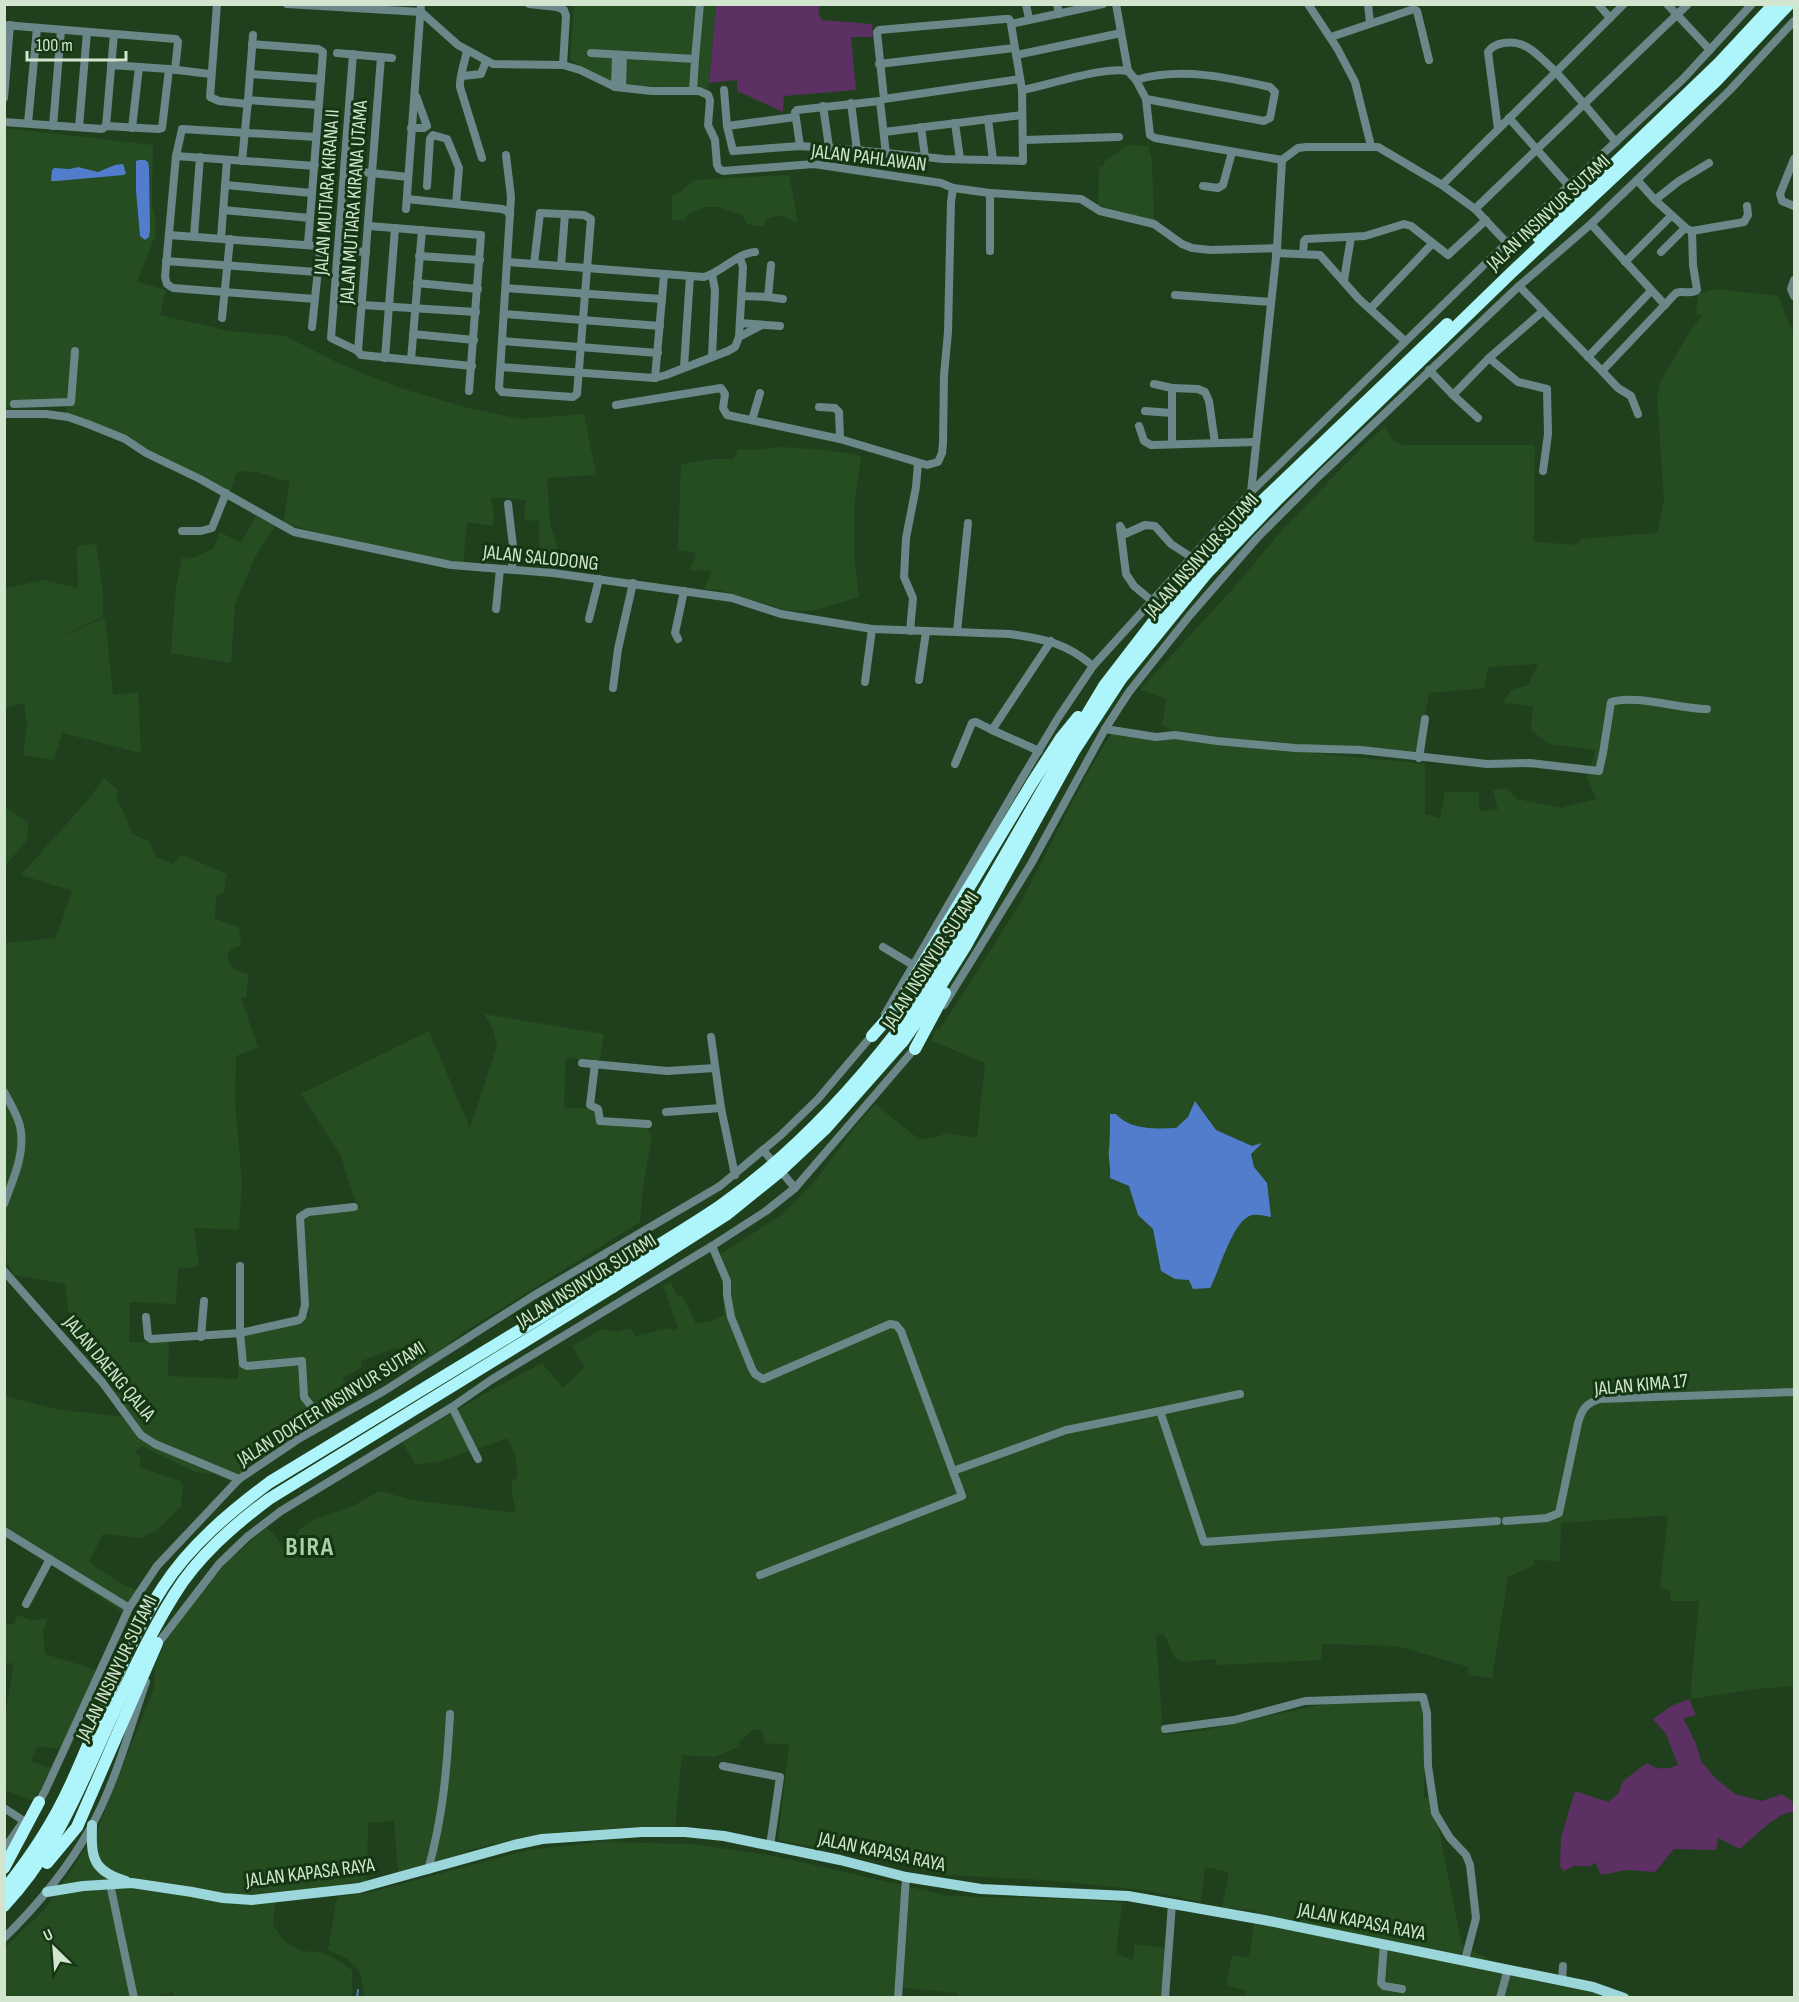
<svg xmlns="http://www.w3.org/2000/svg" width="1799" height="2002" viewBox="0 0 1799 2002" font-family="'Sofia Sans Condensed',sans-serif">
<rect width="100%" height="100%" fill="#20401d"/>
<g fill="#264c22" fill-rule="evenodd">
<path d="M574,5H716L708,89L629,85L606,80L574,62L570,59Z"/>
<path d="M5,128L153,145L152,205L155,217V236L137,282L166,290L160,315L229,331L285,336L340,364L400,388L469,408L519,419L584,414L596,475L547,478L550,523L558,550L556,570H548V555L542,554L539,544V521L524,520L526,500L491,497L494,514L493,526L467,522L463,563L358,543L283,523L290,482L257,472L237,471L230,493L115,431L66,414V406L5,407Z"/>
<path d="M1128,145L1148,146L1152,160L1154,221L1098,205L1099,166L1104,167V162Z"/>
<path d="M789,175L798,223L780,215L767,219L763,227L747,224L742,215L718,207H705L688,214L685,221L672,220V196L679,193L694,180Z"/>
<path d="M1717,289L1778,296L1794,335V1686L1756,1689L1690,1699L1699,1601H1670V1590L1660,1588L1668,1515L1561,1523L1560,1561L1534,1560V1565L1508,1577L1492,1678L1468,1675L1469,1667L1397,1646L1322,1644L1321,1660L1218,1665L1215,1659L1183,1662L1175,1658L1163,1633L1156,1636L1163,1735L1201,1731L1328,1703L1424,1701V1797L1433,1800L1462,1945L1495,1963L1564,1977L1630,1994L1635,1997H1244L1246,1991L1226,1985L1232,1955L1249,1958L1256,1910L1222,1908L1229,1872L1205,1867L1201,1902L1144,1890L1045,1880L946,1875L878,1859L778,1840L789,1745L764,1743L762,1730H753L739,1742L740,1746L715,1757L682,1755L675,1828L634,1827L560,1832L475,1848L435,1864L398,1872L394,1821L368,1823L367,1881L276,1894L273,1926L286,1943L303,1951L323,1953L336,1959L352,1970V1997L174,1998L173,1992L161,1994L159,1998H5V1948L44,1910L96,1833L154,1688L155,1667L164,1644L176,1621L229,1560L266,1528L271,1531L288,1554L300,1529L313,1520L353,1506L380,1491L412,1500L516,1513L512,1494V1482L518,1477L515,1455L508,1438L441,1461L416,1465L402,1442L493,1389L542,1363L563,1388L585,1367L572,1346L602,1329L617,1332L631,1328L635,1336L670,1328L674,1331L678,1328L663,1285L671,1282L677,1297L682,1295L696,1324L711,1321L724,1315L722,1281L715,1258L783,1214L812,1185L856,1126L875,1104L920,1140L940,1136L946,1133L977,1138L985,1063L932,1041L933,1034L936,1029L939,1030L946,1020L1021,902L1087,774L1113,731L1147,736L1175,731L1162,725L1167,699L1140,690L1238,583L1282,530L1362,447L1385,426L1392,440L1403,445H1535L1534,542L1579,545L1580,539L1657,533L1664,500L1657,395L1660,382L1691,330L1702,315L1696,313L1698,294ZM1538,664L1528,685L1511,690L1502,703L1533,706L1531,730L1549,744L1596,750L1587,777L1596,799L1561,808L1517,799L1506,788L1493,790L1498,810L1479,811V792H1445L1440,818L1425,814V764L1313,753L1316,751L1418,753L1429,693L1484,688L1488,667Z"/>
<path d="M781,447L825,450L855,454L861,457L854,507V554L859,597L812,611L786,610L719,590L704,589L712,571L690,570L696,553L678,550L681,464L714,459H734L738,449L758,450Z"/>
<path d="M258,513L275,526L255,557L235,605L231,663L171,653L176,587L182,558L196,557L214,548L220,532L241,543Z"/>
<path d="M96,544L103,592V617L53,640L105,618L113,695L138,692L141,753L62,733L54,760L23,755L27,725L24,703L5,708V588L44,580L78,588L77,546Z"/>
<path d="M104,778L118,790L116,799L125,815L132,834L149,841L156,857L167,861L172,865L180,856H185L227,874L223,893L216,896L215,919L239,927L241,945L231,949L227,956L233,969L249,975L246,997L241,998L258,1048L236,1056L235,1100L242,1183L239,1230L194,1228L199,1266L178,1269L176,1304L130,1302L129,1342H169L168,1376L238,1379V1336L294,1324L309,1315L304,1216L360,1208L352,1192L341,1156L301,1094L429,1031L470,1128L497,1046L492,1027L484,1014L604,1034L600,1060L566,1058L564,1108L597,1109L596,1124L646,1126L652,1137L643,1187L640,1222L464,1332L413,1371L403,1350L396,1348L361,1361L362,1367L343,1378L348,1407L307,1429L260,1458L230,1481L215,1474L195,1472L142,1446L135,1451L141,1458L139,1467L180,1481L183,1485L181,1506L156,1531L140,1538L103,1534L89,1562L120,1583L137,1590L124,1613L34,1554L5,1537L4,1396L56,1409L122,1417L112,1402L116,1391L74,1338L82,1329L68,1310L65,1284L14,1275L7,1263L6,1235L4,1234L5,943L56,938L72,891L21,875L88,800Z"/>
<path d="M5,807L28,822L27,840L5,866Z"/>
<path d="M17,1615L31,1620L48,1618L43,1631L45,1654L96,1670L62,1748L37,1747L31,1761L51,1768L34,1801L5,1790L4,1723L14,1663L5,1664V1623L14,1625Z"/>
<path d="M602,1842L693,1844L774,1856L949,1896L1073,1899L1122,1903L1116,1954L1133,1960L1135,1944L1168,1949L1163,1998L1128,1996L1127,1998H958V1993L895,1987L893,1998L364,1997L360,1971L346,1958L328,1950L337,1897L372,1892L528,1850Z"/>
</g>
<g fill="#5c3063">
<path d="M716,5H820L818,13L822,20L872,24L873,37H851L856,90L784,96L783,112L737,91V80L709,83Z"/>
<path d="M1689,1699L1696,1715L1683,1718L1696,1744L1701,1761L1715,1778L1735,1794L1762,1801L1782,1794L1794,1803V1812C1779,1810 1752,1839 1740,1849L1718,1838L1716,1850L1674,1849L1655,1872L1626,1870L1601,1875L1595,1862L1591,1866H1574L1564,1871L1560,1867L1561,1837L1575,1791L1608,1802L1618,1794L1623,1781L1647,1763C1658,1770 1666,1770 1678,1765L1666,1734L1653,1719L1673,1705Z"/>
</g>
<g fill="#527dcc">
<path d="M139,160H145L148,162L149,168L150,230L149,237L145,240L140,236L136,191V161Z"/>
<path d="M123,164L126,173L124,175L56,181H51L52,170L54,168L70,169L78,167L98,172L115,165Z"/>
<path d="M1195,1101L1216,1130L1252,1146L1262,1143L1251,1154L1254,1167L1267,1183L1271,1217C1265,1216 1258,1214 1252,1215C1233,1219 1219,1272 1210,1288L1193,1289L1189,1280L1175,1279L1161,1271L1153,1229L1138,1215L1129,1186L1110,1178C1111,1168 1108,1158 1109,1149C1110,1137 1110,1126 1110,1114H1116C1130,1130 1156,1129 1176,1128L1188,1117Z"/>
</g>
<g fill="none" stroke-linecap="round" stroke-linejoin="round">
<path stroke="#527dcc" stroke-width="2" d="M357,1998L358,1990"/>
<g stroke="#6b8789" stroke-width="8">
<path d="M217,4L210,97L219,101L248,104"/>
<path d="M287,4L421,12"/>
<path d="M529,4L557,7L564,10L566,16L563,65"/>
<path d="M1026,4L1029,19"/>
<path d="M1057,4L1059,14"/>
<path d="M1116,4L1128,71L1136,80L1146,99L1150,135L1155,138L1282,160"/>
<path d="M1308,4L1337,48L1355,82L1371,146"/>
<path d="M1368,4L1370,23"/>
<path d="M1598,4L1610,18"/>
<path d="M1667,4L1710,50"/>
<path d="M421,12L458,45L493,64L563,65L580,70L615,87L652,91H699L708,95L710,100L708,125L715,140L717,165L719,169L723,171L814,164L941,183L953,188L990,193L1081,199L1100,211L1154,224L1182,244L1192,248L1211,250L1277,248L1251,492"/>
<path d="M4,25L176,39L178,42L175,70"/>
<path d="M253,35L248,100L318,105"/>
<path d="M1331,37L1414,9L1417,11L1429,60"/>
<path d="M252,44L318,49L323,52L308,244"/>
<path d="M467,51C465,61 459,78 460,87L482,158"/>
<path d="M337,53L392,58"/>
<path d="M591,53L695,59L693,91"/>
<path d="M353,54L331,338L358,351L361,355L472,366"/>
<path d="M1016,55L1121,33"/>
<path d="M695,59L700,4"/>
<path d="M879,64L1014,48"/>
<path d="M111,65L169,69"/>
<path d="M250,74L321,79"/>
<path d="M462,76L481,74L486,61"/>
<path d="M1136,80C1181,67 1226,77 1270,87L1275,92L1270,118L1264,121L1146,99"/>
<path d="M615,87L616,55"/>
<path d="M622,87L623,55"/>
<path d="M724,90L727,126L733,151L800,146L857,150"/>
<path d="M1022,90C1048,85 1105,66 1128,71"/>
<path d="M4,98L10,25"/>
<path d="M884,99L1020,79"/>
<path d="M851,103L857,150L944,159L1023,161L1022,90L1011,24L1103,4"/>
<path d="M823,106L829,147"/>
<path d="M1509,118L1569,186"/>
<path d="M988,119L993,160"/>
<path d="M4,122L102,129L106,126L159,129L162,128L169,69L210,74"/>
<path d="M28,123L37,28"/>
<path d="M955,123L960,159"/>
<path d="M53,126L61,30"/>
<path d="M106,126L114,34"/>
<path d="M727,126L795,117"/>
<path d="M79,127L87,32"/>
<path d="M921,127L925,157"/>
<path d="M132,128L139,67"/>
<path d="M411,128H424L427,126L416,96"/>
<path d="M884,132L1022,115"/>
<path d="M1024,140L1119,137"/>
<path d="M1616,142L1584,104L1688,4"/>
<path d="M800,146L795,112L797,110L880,101"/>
<path d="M886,154L880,101L884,99L877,32L879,30L1005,19H1009L1011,23"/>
<path d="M506,155L511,197L499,388L502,392L573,397L577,394L591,219L584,215L540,213L534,264"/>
<path d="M176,156L315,166"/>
<path d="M1794,159L1780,194L1782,201L1794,206"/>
<path d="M1282,160L1298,148L1306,147H1378L1442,185L1475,209L1507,243"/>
<path d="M242,161L248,100"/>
<path d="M344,170L408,177"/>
<path d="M1637,180L1655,200L1687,229L1692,231L1744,222L1748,215L1747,206"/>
<path d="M225,185L312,193"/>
<path d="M1442,185L1556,72C1540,58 1527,39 1504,43C1497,44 1492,46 1488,52L1498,129"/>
<path d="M427,186L430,139L433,135L447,139L459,168L456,204"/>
<path d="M1203,186L1218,188L1223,185L1232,152"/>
<path d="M990,193V251"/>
<path d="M407,199L502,209L507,211L510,215"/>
<path d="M1655,200L1679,181L1709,163"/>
<path d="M406,209L421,4"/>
<path d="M1475,209L1584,104L1556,72L1624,4"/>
<path d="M223,210L310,218"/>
<path d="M1591,224L1665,305"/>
<path d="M369,226L481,235L469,391"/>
<path d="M169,235L317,246L320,251L312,327"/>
<path d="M194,236L200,157"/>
<path d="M221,238L227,160"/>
<path d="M1277,248L1282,160"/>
<path d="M339,250L366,252"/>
<path d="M1661,252L1685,228"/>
<path d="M1276,253L1320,255L1359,299L1405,341"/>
<path d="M1303,254L1304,241L1306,239L1365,236L1404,224L1411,226L1448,255L1486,220"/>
<path d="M419,256L480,260"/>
<path d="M166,261L317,272"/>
<path d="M508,262L704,277C722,272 737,253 755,252"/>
<path d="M1625,262L1671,216"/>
<path d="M561,266L565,214"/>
<path d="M1344,280L1351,237"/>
<path d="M1794,280L1791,289L1794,296"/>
<path d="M417,283L478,289"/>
<path d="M1519,286L1602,371"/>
<path d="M506,288L662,299"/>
<path d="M1175,295L1271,302"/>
<path d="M742,296L768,297L771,265"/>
<path d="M768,297L783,299"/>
<path d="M315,299L173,288L167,284L165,277L176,156L182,129L316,137"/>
<path d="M362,305L476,312"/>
<path d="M1370,309L1432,244"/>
<path d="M504,314L660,326"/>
<path d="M222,318L230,239"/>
<path d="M740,323L780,326"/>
<path d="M413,334L474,340"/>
<path d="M739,337L762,325"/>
<path d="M503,341L658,353"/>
<path d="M358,351L381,57"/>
<path d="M712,357L715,290L712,274"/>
<path d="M1588,357L1651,291"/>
<path d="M385,358L395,228"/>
<path d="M1489,358L1518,382L1547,389L1548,434L1543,471"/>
<path d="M411,360L422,230"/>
<path d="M501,367L655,378L666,375L728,351L735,347L739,337L743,267L740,258"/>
<path d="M684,367L690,276"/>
<path d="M1429,370L1453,395L1489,358L1543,311"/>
<path d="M655,378L664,275"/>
<path d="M1154,384L1172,388V444"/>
<path d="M1172,388L1198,389L1205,392L1209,401L1215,443"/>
<path d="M1453,395L1478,418"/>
<path d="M14,404L71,402L75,351"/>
<path d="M616,405L721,388L725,394L723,408L727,415L840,439L927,465L938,462L942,453L943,443L944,375L948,332L951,202L953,188"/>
<path d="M819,407L835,408L839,412L840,439"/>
<path d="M1145,411L1172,413"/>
<path d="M4,414H46L68,417L88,424L125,439L146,453L200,479L294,532L451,565L553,573L732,598L781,614L872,629L1010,634C1045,639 1066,643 1093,666"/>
<path d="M1638,414L1631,396L1618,388L1602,371L1676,293C1683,290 1691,295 1697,290L1693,265L1692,231"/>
<path d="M752,420L760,393"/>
<path d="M1139,426L1144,441L1151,445L1256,442"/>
<path d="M508,504L513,546L512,569"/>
<path d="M1120,526L1125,534L1145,525L1155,526L1171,544L1191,557"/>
<path d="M1120,527L1126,574L1134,586L1152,601"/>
<path d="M182,531H201L212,528L226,493"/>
<path d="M496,609L500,569"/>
<path d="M589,619L599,579"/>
<path d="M910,631L913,598L904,577L906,538L916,487L918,463"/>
<path d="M957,632L968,523"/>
<path d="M678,639L675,633L684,591"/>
<path d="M919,680L926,632"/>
<path d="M865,682L872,629"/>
<path d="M613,688L618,649L633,583"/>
<path d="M1105,729L1156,737L1175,735L1217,741L1295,748L1361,750L1487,764L1530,763L1599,771L1603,753L1611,702C1635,694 1679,709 1707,709"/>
<path d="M992,730L1039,751"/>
<path d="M1419,758L1425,719"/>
<path d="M955,764L972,723L976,722L992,730L1051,641"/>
<path d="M883,947L913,965"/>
<path d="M944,1005L1031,864L1105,729L1129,692L1190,615L1257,538L1319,476L1519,286L1591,224L1637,180L1730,90L1794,21"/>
<path d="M885,1014L1018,785L1058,718L1093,666L1251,492L1487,262L1683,79L1752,4"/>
<path d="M711,1037L721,1108L735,1175"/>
<path d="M582,1063L667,1071L715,1068"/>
<path d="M595,1064L590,1105L598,1109L600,1121L648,1124"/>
<path d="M4,1092C10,1103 17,1114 20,1126C26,1153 13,1179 4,1204"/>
<path d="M666,1112L721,1108"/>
<path d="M763,1150L795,1188"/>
<path d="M712,1246L727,1281V1295L731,1317L752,1369L755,1374L763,1379L890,1324L896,1325L901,1331L962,1496L760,1575"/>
<path d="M240,1266V1333L243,1364L247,1366L302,1361L304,1397L325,1424"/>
<path d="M4,1271L102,1382L141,1435L155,1444L239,1479"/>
<path d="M146,1317L148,1337L151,1339L240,1333L299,1320L302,1317L305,1305L300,1217L308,1212L354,1207"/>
<path d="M201,1337L204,1301"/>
<path d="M452,1407L478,1459"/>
<path d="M1160,1411L1240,1394"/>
<path d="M953,1471L1066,1430L1160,1411L1204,1542L1497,1521"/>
<path d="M1506,1521L1547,1518L1559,1513L1578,1423C1582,1409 1586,1403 1600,1399L1794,1392"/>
<path d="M4,1531L129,1608"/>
<path d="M26,1604L50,1559"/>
<path d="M156,1646L219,1564L247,1537L281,1511L452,1407L491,1380L712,1246L766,1211L795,1188L917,1046"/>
<path d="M1165,1729L1234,1720L1305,1701L1423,1697L1427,1713L1428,1766L1435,1813L1450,1838L1466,1855L1470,1865L1476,1918L1465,1960"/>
<path d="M723,1766L780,1777L770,1846"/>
<path d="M37,1805L45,1791L129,1608L157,1566L239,1479L300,1438L384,1391L533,1296L720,1186L781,1135L818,1099L874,1033"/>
<path d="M4,1808L24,1821"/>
<path d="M4,1849L21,1825"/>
<path d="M428,1870C443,1817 447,1769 450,1714"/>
<path d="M110,1884L134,1998"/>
<path d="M4,1938C38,1905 68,1868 91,1827C116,1782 129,1730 146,1682"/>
<path d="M1384,1944L1381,1983L1384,1986L1402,1989"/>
<path d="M1562,1980L1563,1966"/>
<path d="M898,1998L906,1877"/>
<path d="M1165,1998L1172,1904"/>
<path d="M1500,1998L1508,1969"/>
</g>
<g stroke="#9bd6db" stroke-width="10">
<path d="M92,1825C91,1857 92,1871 126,1881"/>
<path d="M47,1892L83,1886L132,1883L192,1892L223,1898L252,1900L359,1888L514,1845L542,1839L642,1832H685L724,1836L840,1860L906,1877L981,1889L1128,1896L1264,1920L1593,1987L1624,1998"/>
</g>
<g stroke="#adf5fb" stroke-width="12">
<path d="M1538,237L1719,63L1774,4"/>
<path d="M896,1033L925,993L954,944L1068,746L1104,686L1171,599L1235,527L1447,324"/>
<path d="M872,1036L895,1010L1032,783L1061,738L1078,717"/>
<path d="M903,1041L931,1001L965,947L1074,751L1121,679L1207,573L1276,501L1511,273L1716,81L1789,4"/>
<path d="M915,1049L945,993"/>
<path d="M47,1863L77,1827L157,1643"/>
<path d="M4,1868L39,1802"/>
<path d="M4,1890C30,1858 53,1823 70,1786C101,1720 123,1648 163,1587C190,1545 230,1512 270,1482L607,1277"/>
<path d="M4,1906C45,1862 67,1816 91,1763C117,1706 141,1648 174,1595C198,1556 233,1526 269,1499L613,1287"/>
</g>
<g stroke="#adf5fb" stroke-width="12">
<path d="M607,1277C645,1253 683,1231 720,1206C787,1159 846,1097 896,1033"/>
<path d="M613,1287L726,1215L778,1173L826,1128L903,1041"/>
</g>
</g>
<g text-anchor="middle" stroke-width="6" stroke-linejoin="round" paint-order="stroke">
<g font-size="20" fill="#d2e5cf" stroke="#153612">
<text transform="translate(869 157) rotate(7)" y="7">JALAN PAHLAWAN</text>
<text transform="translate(326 192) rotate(-86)" y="7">JALAN MUTIARA KIRANA II</text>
<text transform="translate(353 202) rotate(-86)" y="7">JALAN MUTIARA KIRANA UTAMA</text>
<text transform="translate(1548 212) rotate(-43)" y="7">JALAN INSINYUR SUTAMI</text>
<text transform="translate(1201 555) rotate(-48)" y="7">JALAN INSINYUR SUTAMI</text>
<text transform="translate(541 557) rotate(6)" y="7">JALAN SALODONG</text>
<text transform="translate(930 960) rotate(-57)" y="7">JALAN INSINYUR SUTAMI</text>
<text transform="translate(586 1280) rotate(-32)" y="7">JALAN INSINYUR SUTAMI</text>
<text transform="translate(110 1368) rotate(50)" y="7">JALAN DAENG QALIA</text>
<text transform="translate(1641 1384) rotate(-5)" y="7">JALAN KIMA 17</text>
<text transform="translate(331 1403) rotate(-32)" y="7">JALAN DOKTER INSINYUR SUTAMI</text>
<text transform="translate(116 1668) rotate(-64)" y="7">JALAN INSINYUR SUTAMI</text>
<text transform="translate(882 1851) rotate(12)" y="7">JALAN KAPASA RAYA</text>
<text transform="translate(310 1872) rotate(-7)" y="7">JALAN KAPASA RAYA</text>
<text transform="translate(1362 1921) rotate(11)" y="7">JALAN KAPASA RAYA</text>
</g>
<g font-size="26" font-weight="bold" letter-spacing="1.5" fill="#abd1a6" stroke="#153612">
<text x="310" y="1555">BIRA</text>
</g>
</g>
<rect width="1799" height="2002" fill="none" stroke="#d2e5cf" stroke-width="12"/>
<g transform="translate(54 1948) rotate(335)" stroke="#153612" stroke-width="4.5" paint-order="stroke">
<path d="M0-4.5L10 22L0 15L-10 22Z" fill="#d2e5cf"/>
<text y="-9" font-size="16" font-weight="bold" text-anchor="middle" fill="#d2e5cf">U</text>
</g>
<path d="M27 51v9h99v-9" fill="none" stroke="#d2e5cf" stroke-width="3"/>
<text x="36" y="51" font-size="18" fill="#d2e5cf" stroke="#153612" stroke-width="4.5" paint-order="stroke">100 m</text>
</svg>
